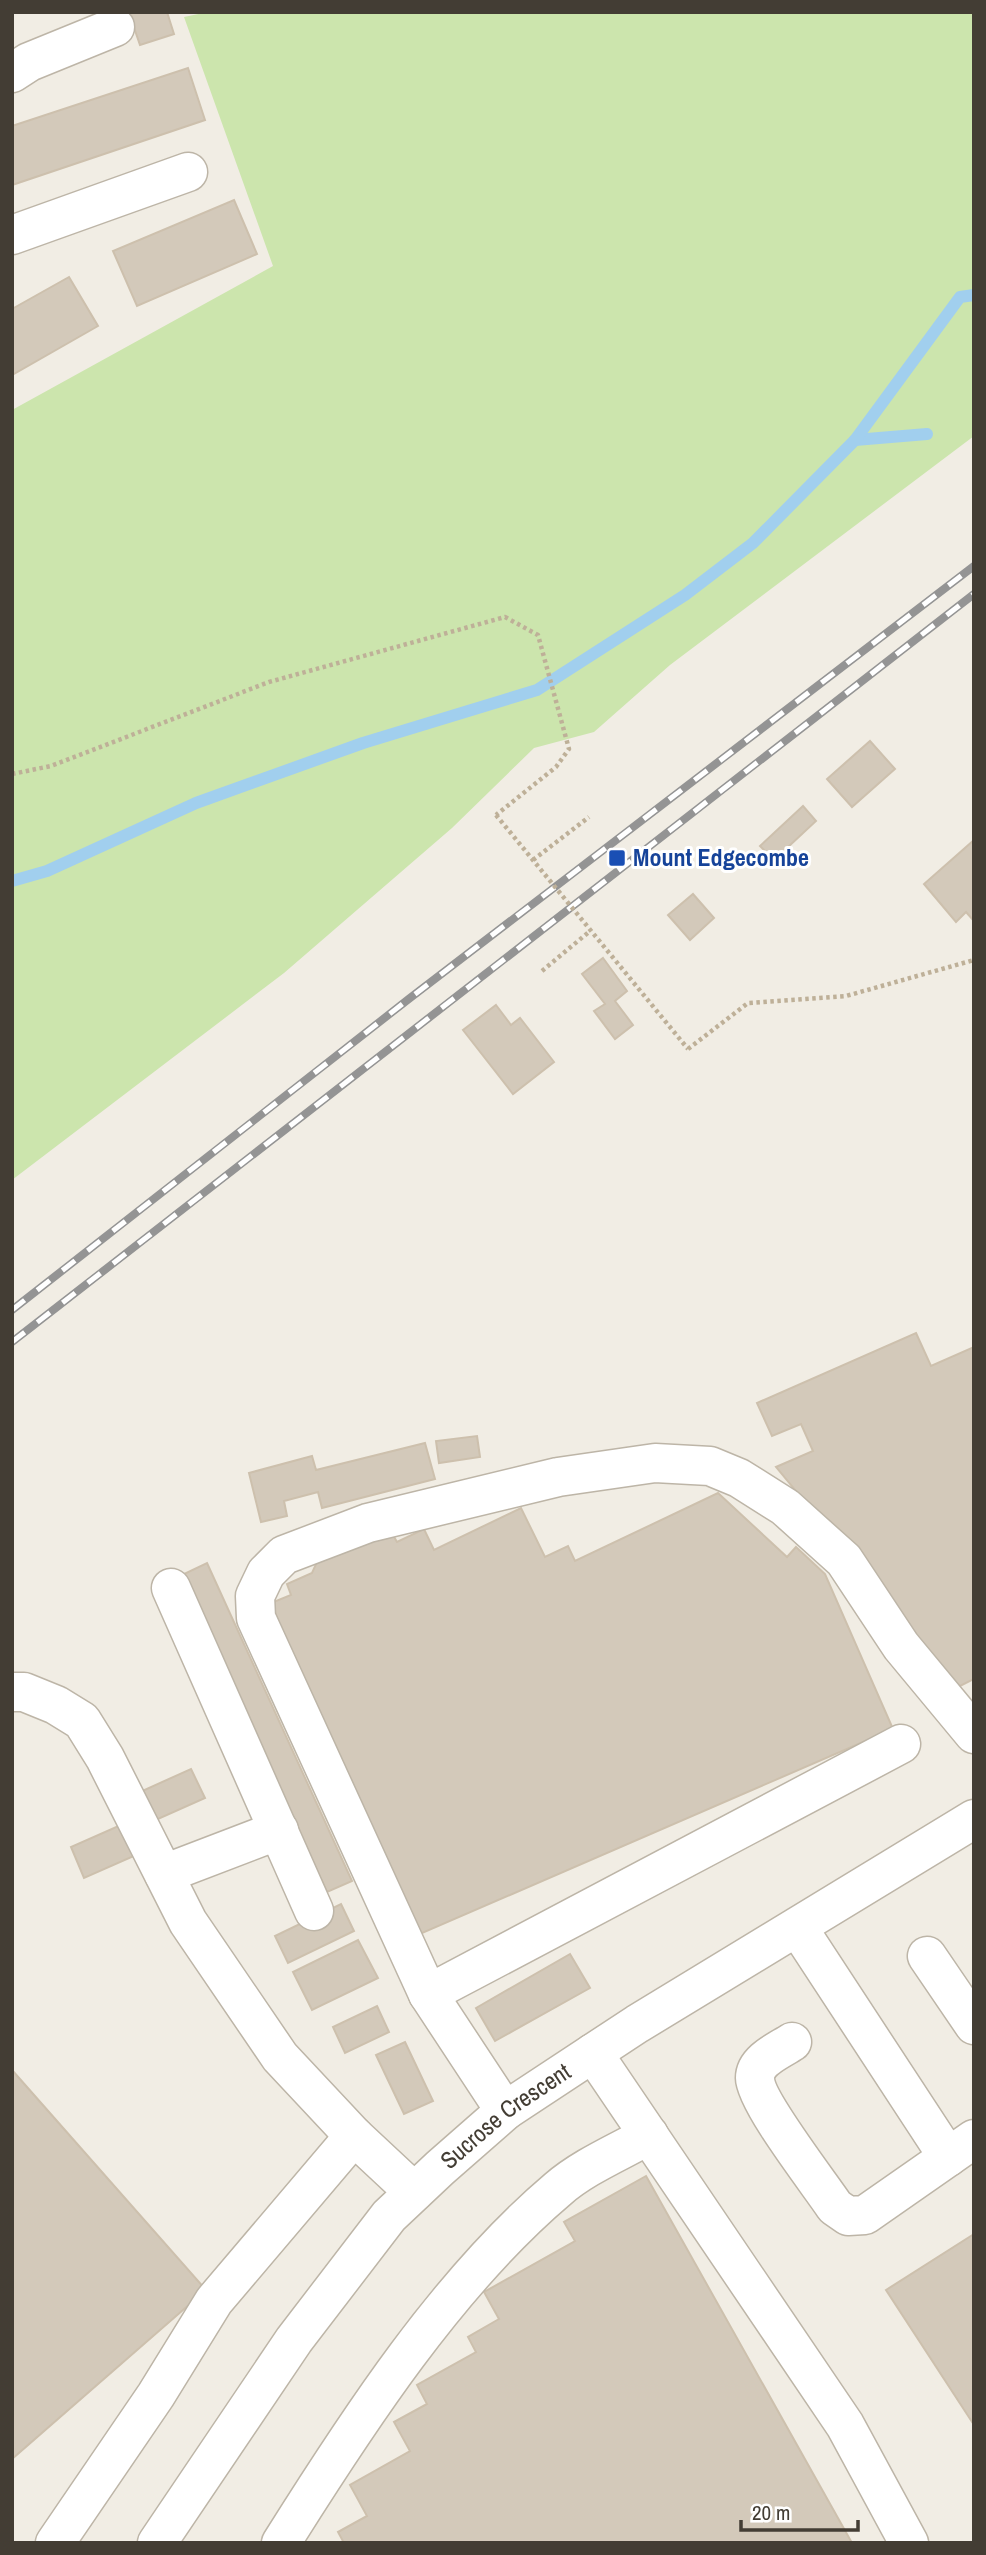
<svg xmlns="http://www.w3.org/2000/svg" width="986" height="2555" viewBox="0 0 986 2555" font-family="'Archivo Narrow',sans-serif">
<rect width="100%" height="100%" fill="#f1ede4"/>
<path fill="#cce5ad" d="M208,12H974V436L670,665L594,732L534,748L452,828L284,973L12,1180V410L273,266L184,17Z"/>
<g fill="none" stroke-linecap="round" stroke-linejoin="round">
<g stroke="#a1cfee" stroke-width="12">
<path d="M855,440L927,434"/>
<path d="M12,881L47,871L196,803L363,743L537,690L685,595L753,543L855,440L960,297L974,295"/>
</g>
</g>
<g fill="#d3c9ba" stroke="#cdc0ad" stroke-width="2">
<path d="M167,12L174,34L140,45L129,13Z"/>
<path d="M188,68L205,120L12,185V126Z"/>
<path d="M234,200L257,254L137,306L113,251Z"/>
<path d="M69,277L98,326L12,375V309Z"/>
<path d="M870,741L895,769L852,807L827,779Z"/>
<path d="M803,806L816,821L774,860L760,846Z"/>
<path d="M974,840V921L966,912L956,922L924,884Z"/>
<path d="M693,894L714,918L690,940L668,915Z"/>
<path d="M603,958L627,991L615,1001L633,1025L615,1039L594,1011L605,1004L582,974Z"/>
<path d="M496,1005L511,1025L520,1018L554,1062L513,1094L463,1030Z"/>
<path d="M916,1333L931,1366L974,1347V1679L958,1687L776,1467L813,1451L801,1424L772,1436L757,1403Z"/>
<path d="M477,1436L480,1457L439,1463L436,1441Z"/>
<path d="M425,1443L435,1479L322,1508L318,1492L284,1501L287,1516L261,1522L249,1473L312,1456L316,1470Z"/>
<path d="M718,1493L787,1557L796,1547L825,1574L893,1729L406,1940L268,1627L277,1618L271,1603L291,1595L287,1584L312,1573L317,1562L389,1528L397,1542L424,1529L434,1550L521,1508L545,1557L568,1546L575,1561Z"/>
<path d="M207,1563L352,1881L327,1892L182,1575Z"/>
<path d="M191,1769L205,1798L151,1822L161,1844L84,1878L71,1847L121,1825L140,1792Z"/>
<path d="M341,1904L354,1931L288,1963L275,1936Z"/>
<path d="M358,1940L378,1978L312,2010L293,1972Z"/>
<path d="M570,1954L590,1988L495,2041L476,2008Z"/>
<path d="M377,2006L389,2032L345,2053L333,2027Z"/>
<path d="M405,2042L433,2101L404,2114L376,2055Z"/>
<path d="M12,2070L206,2290L12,2459Z"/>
<path d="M646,2176L852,2543H344L338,2532L367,2516L350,2485L410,2451L394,2422L427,2404L417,2385L476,2352L468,2337L499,2319L484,2292L575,2241L564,2222Z"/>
<path d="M974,2234V2425L886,2290Z"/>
</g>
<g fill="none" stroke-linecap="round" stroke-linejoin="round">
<g stroke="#bdb5a7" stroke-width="41">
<g id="minor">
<path d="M12,73L29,62L115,27"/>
<path d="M12,235L188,172"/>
<path d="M171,1588L314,1911"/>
<path d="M12,1692H24L56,1705L82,1721L105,1758L188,1922L280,2057L354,2136L414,2192"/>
<path d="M164,1874L279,1830"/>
<path d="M798,1928L948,2157"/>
<path d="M927,1956L974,2025"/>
<path d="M428,1994L901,1744"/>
<path d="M792,2042C780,2050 755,2060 755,2078C755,2101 819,2183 835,2207L848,2216L865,2215L974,2139"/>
<path d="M593,2053L845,2425L909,2543"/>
<path d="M505,2111L428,1994L256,1618L255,1596L266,1573L284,1555L368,1523L558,1477L655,1463L710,1466L739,1478L785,1507L844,1560L901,1646L974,1734"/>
<path d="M55,2543L156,2395L214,2301L354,2136"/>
<path id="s1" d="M157,2543L294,2340L389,2216L440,2168L505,2111L637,2024L974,1819"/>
<path d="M281,2543C357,2422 448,2282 558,2189C583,2167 619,2152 649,2135"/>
</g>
</g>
<g stroke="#beb098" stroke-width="4.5" stroke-dasharray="3.5 3.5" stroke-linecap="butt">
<path d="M12,774L51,766L269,682L505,617L538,635L569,749L556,767L496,815"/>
<path d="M533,860L589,817"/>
<path d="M542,971L590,931"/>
<path d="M688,1049L748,1003L846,996L974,960"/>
</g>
<use href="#minor" stroke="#fff" stroke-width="38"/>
<g stroke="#949494" stroke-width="8">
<g id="rail">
<path d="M12,1310L410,998L974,566"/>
<path d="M12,1342L974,594"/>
</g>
</g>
<use href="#rail" stroke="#fff" stroke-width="5" stroke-dasharray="16" stroke-linecap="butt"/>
<path stroke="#beb098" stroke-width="4.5" stroke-dasharray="3.5 3.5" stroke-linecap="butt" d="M496,815L688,1049"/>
</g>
<rect fill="#1a4fb4" stroke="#fff" stroke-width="2.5" x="608" y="849" width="18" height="18" rx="3.5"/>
<g text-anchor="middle" stroke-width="6" stroke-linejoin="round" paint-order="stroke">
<g font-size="24" font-weight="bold" fill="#164399" stroke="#fff" text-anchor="start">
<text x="633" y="866">Mount Edgecombe</text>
</g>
<g font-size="24" fill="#433d34" stroke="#fff">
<text dy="8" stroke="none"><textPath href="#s1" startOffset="555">Sucrose Crescent</textPath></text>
</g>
</g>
<rect width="986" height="2555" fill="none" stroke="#433d34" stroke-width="28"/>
<path d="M741 2520v10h117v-10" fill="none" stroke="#433d34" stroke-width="3.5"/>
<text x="752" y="2520" font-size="21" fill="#433d34" stroke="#ffffff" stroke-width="5" paint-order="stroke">20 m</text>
</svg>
